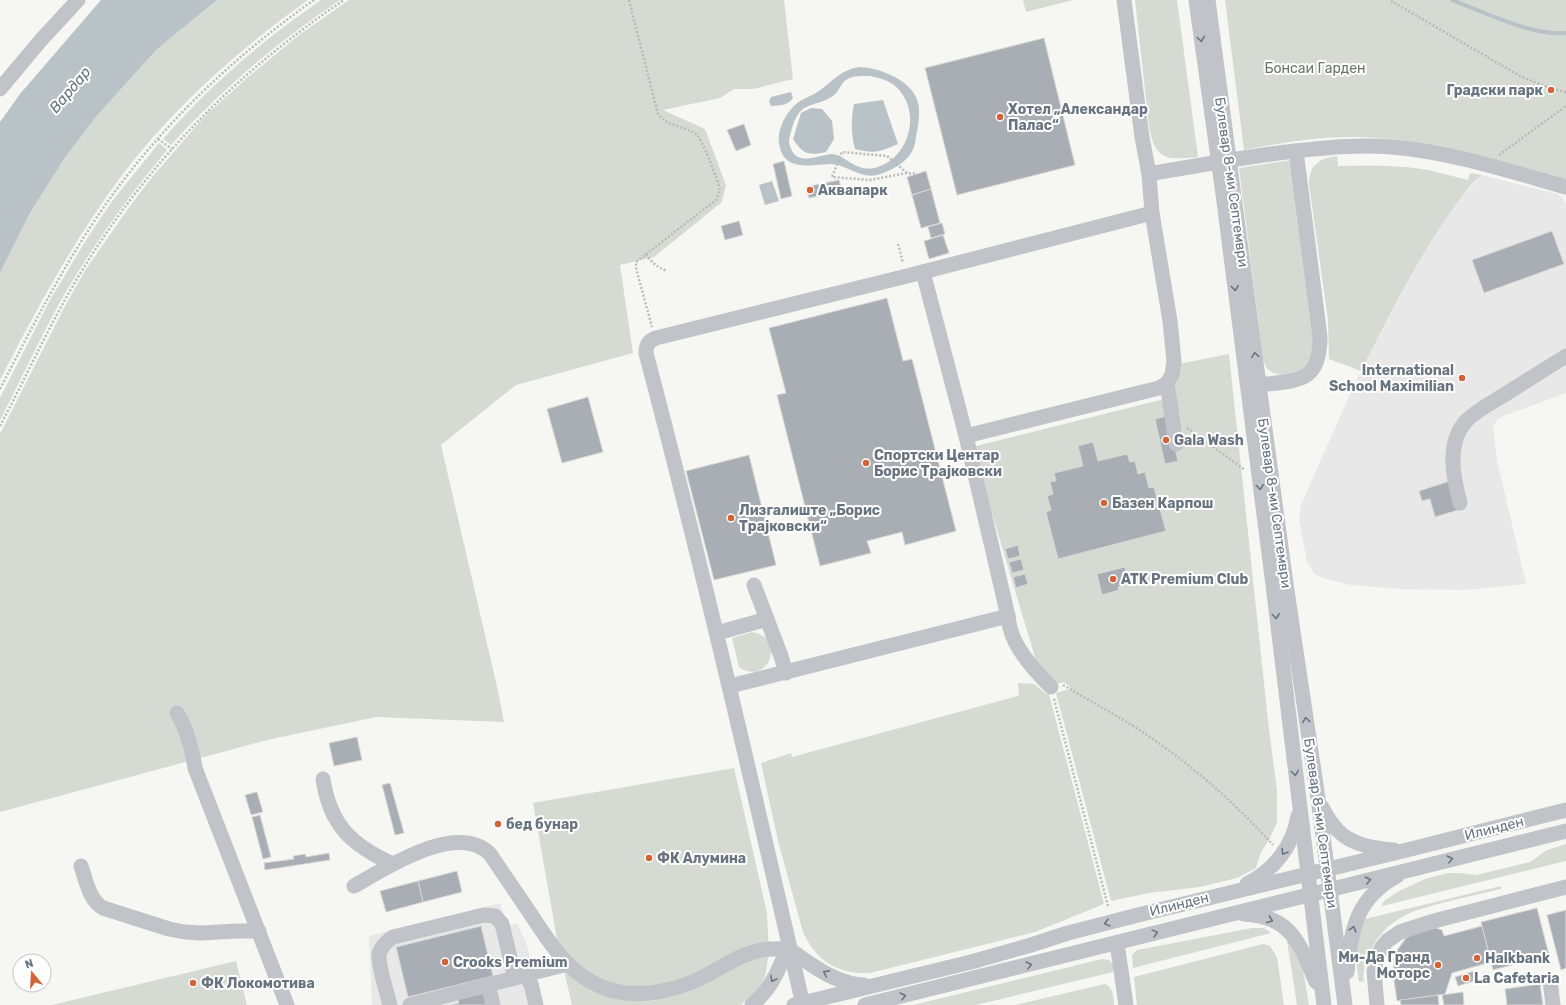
<svg xmlns="http://www.w3.org/2000/svg" width="1566" height="1005" viewBox="0 0 1566 1005" font-family="Rubik,sans-serif">
<rect width="100%" height="100%" fill="#f6f6f3"/>
<g fill="#e7e8e7">
<path d="M1482,175L1557,194L1563,198L1566,204V393L1506,415L1498,419L1493,426L1497,460L1526,584L1465,590L1401,589L1351,585L1326,579L1318,576L1312,571L1307,561L1299,520L1301,505L1354,385L1422,254L1442,223L1462,196Z"/>
<path d="M500,903L507,926L517,923L526,942L541,1005H372L369,936Z"/>
</g>
<g fill="#d5dbd3">
<path d="M217,0H308C238,50 172,108 120,178C73,241 36,310 0,380V273L30,213L64,159L95,118L156,50Z"/>
<path d="M321,0H340C278,41 221,90 171,145L163,139C210,85 263,40 321,0Z"/>
<path d="M349,0H784L793,79L753,89H734L720,98L663,110L705,129L726,185L722,202L654,257L620,265L633,353L516,385L441,445L498,691L504,722L376,717L267,740L0,812V434L65,306L86,269L130,206L153,176L205,116L247,78L299,35Z"/>
<path d="M1023,0H1073L1026,12Z"/>
<path d="M1135,0H1177L1198,157C1167,160 1155,161 1149,126Z"/>
<path d="M1225,0H1566V180C1497,161 1427,138 1355,137C1317,136 1281,143 1244,150Z"/>
<path d="M159,143L167,150C127,198 90,249 59,304C38,342 20,382 0,420V398L50,300L88,237L113,200Z"/>
<path d="M1337,156L1338,166C1368,165 1398,165 1428,170C1442,173 1455,177 1468,180L1470,173L1482,175C1471,183 1462,196 1454,207C1417,258 1390,315 1361,371L1329,359L1328,320L1309,184C1309,165 1320,158 1337,156Z"/>
<path d="M1291,160L1314,340L1311,361L1298,374C1282,375 1268,378 1263,359L1239,168Z"/>
<path d="M1229,354L1269,730L1277,790V822L1269,840L1261,852L1256,868L1237,878L1200,887L1149,893L1111,901L1056,693L1070,689L1069,686L1064,682L1044,687L972,447L1168,398L1178,379L1179,364Z"/>
<path d="M752,632C788,638 767,687 739,667L732,638Z"/>
<path d="M1018,683L1034,684L1046,694H1049L1104,904L1035,932L870,973C839,975 816,961 803,932L778,841L761,763L791,753L792,757L1018,696L1019,694Z"/>
<path d="M734,768L767,913L769,953L765,977L757,991L741,1005H572L558,945L533,803Z"/>
<path d="M1566,844V861L1382,906L1383,902L1397,892L1425,879L1448,873H1459L1476,875L1530,862L1547,850Z"/>
<path d="M1501,886V889C1484,893 1467,897 1450,901C1415,910 1387,916 1370,952C1366,961 1362,971 1364,981L1361,982L1359,981C1355,956 1355,943 1365,919Z"/>
<path d="M1252,928H1264L1271,933L1133,968L1132,955L1137,950Z"/>
<path d="M1287,941L1290,943L1303,970L1309,1005H1297Z"/>
<path d="M1263,944L1270,946L1277,957L1284,1005H1137L1134,977Z"/>
<path d="M1102,959L1109,960L1113,964V972L976,1005H913Z"/>
<path d="M236,961L247,1005H52Z"/>
<path d="M1105,984C1113,987 1114,997 1114,1005H1015Z"/>
</g>
<g fill="#b9c2c7" fill-rule="evenodd">
<path d="M101,0H217L156,50L95,118L64,159L30,213L0,273V122L20,94Z"/>
<path d="M859,67C877,67 908,79 916,97C921,108 919,120 917,132C915,137 916,142 914,147C909,162 891,171 877,175C860,179 846,164 830,164C809,165 783,172 779,143C777,128 788,109 800,101C805,98 811,96 816,93C831,83 840,70 859,67ZM870,76C878,78 889,80 895,86C923,110 910,160 874,168C855,172 844,154 832,154C816,155 794,169 789,142C789,138 791,132 792,128C801,99 813,109 833,96C837,93 839,88 842,84C848,75 860,76 870,76Z"/>
<path d="M791,92L793,98C788,106 779,105 771,106L769,101L771,97Z"/>
<path d="M883,100L898,144C879,152 875,154 855,149C851,134 851,119 854,104Z"/>
<path d="M811,108L822,109L832,121L834,139L826,152C808,156 803,154 793,139L801,113Z"/>
<path d="M772,181L779,201L765,205L759,185Z"/>
</g>
<g fill="none" stroke-linecap="round" stroke-linejoin="round">
<path stroke="#b9c2c7" stroke-width="4" d="M1452,0C1484,12 1531,36 1566,33"/>
</g>
<g fill="#a8aeb3" stroke="#d8d8d6">
<path d="M1044,38L1075,165L957,195L925,68Z"/>
<path d="M744,124L751,145L736,151L727,130Z"/>
<path d="M784,161L792,196L781,199L773,164Z"/>
<path d="M926,171L931,189L912,195L907,177Z"/>
<path d="M839,180L842,191L809,198L806,187Z"/>
<path d="M931,189L940,223L921,228L912,195Z"/>
<path d="M739,221L743,235L725,240L721,226Z"/>
<path d="M942,223L945,234L931,238L928,227Z"/>
<path d="M1552,231L1564,264L1484,293L1472,260Z"/>
<path d="M943,235L949,253L929,259L924,241Z"/>
<path d="M887,298L903,361L912,359L956,531L905,545L902,532L867,541L871,553L820,566L777,395L786,393L769,328Z"/>
<path d="M588,397L603,452L562,463L547,409Z"/>
<path d="M1167,416L1178,461L1165,464L1155,419Z"/>
<path d="M1093,442L1098,461L1127,454L1130,462L1135,461L1138,474L1145,472L1149,488L1154,487L1166,531L1058,559L1046,512L1051,510L1047,496L1053,494L1050,482L1056,481L1054,473L1083,466L1078,446Z"/>
<path d="M749,455L776,565L714,580L686,471Z"/>
<path d="M1450,481L1458,510L1435,517L1430,499L1422,501L1419,491Z"/>
<path d="M1018,545L1020,556L1008,559L1005,549Z"/>
<path d="M1021,559L1024,570L1012,573L1009,562Z"/>
<path d="M1125,567L1129,584L1118,587L1119,590L1102,595L1097,574Z"/>
<path d="M1025,574L1028,584L1016,588L1013,577Z"/>
<path d="M357,737L362,760L334,766L329,743Z"/>
<path d="M390,783L404,833L395,835L382,785Z"/>
<path d="M257,792L263,812L251,815L245,795Z"/>
<path d="M260,815L271,857L263,859L252,817Z"/>
<path d="M329,853L330,860L265,870L264,863L294,859L293,856L305,854L306,857Z"/>
<path d="M457,871L462,892L423,902L418,881Z"/>
<path d="M418,881L423,902L386,912L380,891Z"/>
<path d="M1537,908L1549,955L1493,970L1481,922Z"/>
<path d="M1566,910V968L1561,970L1547,915Z"/>
<path d="M481,926L493,976L408,997L396,947Z"/>
<path d="M1482,926L1491,962L1452,973L1445,994L1397,1001L1393,973L1394,958L1398,949L1406,938L1413,934L1436,928L1442,930L1444,936Z"/>
<path d="M1474,971L1477,980L1458,986L1455,977Z"/>
<path d="M1540,984L1543,1005H1507L1505,989Z"/>
<path d="M482,989L487,1005H450L459,1003L457,996Z"/>
<path d="M1463,992L1464,1005H1444L1442,995Z"/>
<path d="M1438,995L1439,1005H1401L1400,1000Z"/>
</g>
<g fill="none" stroke-linecap="round" stroke-linejoin="round">
<g stroke="#b8bbbd" stroke-width="2.5" stroke-dasharray="2 2" stroke-linecap="butt">
<path d="M629,0L658,114C666,126 684,126 696,134C702,138 718,180 720,190L716,200L636,262V268L652,327"/>
<path d="M1391,1L1520,76L1547,87L1566,92"/>
<path d="M158,139L172,149"/>
<path d="M1499,155L1566,106"/>
<path d="M907,173L887,156L842,152L832,177L870,180L907,173L917,174"/>
<path d="M898,244L903,263"/>
<path d="M646,254C652,263 657,267 667,271"/>
<path d="M0,389C30,331 59,274 95,220C153,133 229,60 314,0"/>
<path d="M0,426C25,379 47,330 74,284C141,169 234,74 344,0"/>
<path d="M1187,428L1245,470"/>
<path d="M1063,685C1090,701 1118,716 1144,733C1191,764 1236,804 1273,845"/>
<path d="M1054,699L1108,906"/>
</g>
<g stroke="#c0c3c7" stroke-width="15">
<path d="M1196,0L1223,194L1273,585L1324,1005"/>
<path d="M1208,0L1259,385L1286,584L1318,798L1345,1005"/>
<path d="M0,89L41,40L78,0"/>
<path d="M1149,174C1195,166 1240,158 1286,152C1322,148 1356,144 1392,147C1451,152 1509,171 1566,187"/>
<path d="M1167,383L1176,444"/>
<path d="M1259,385C1297,380 1320,384 1320,337L1296,151"/>
<path d="M966,436L1159,388L1167,383L1172,375L1174,361L1170,321L1152,213L1149,174L1142,137L1124,0"/>
<path d="M1460,503C1453,476 1446,444 1466,421C1477,410 1491,403 1504,395C1525,382 1545,369 1566,356"/>
<path d="M754,585L781,656L786,673"/>
<path d="M1008,616C1009,621 1009,626 1011,631C1016,650 1038,674 1051,687"/>
<path d="M717,633L767,619"/>
<path d="M730,686L1008,616L966,436L923,272"/>
<path d="M177,713C187,729 192,749 195,768L287,1005"/>
<path d="M323,779C330,825 351,845 393,864"/>
<path d="M1322,807C1335,833 1348,843 1376,848C1382,849 1388,850 1394,850"/>
<path d="M81,866C86,880 89,900 103,908L169,929L185,932L201,933L238,931H259"/>
<path d="M1247,884C1274,870 1293,846 1298,816"/>
<path d="M354,886C386,868 457,821 490,854C505,876 519,897 534,919C544,934 554,950 567,963C601,998 643,1000 687,984C716,974 738,951 770,949C775,949 783,948 788,950C794,951 801,958 806,961C823,973 843,985 864,985"/>
<path d="M1243,914C1292,916 1299,943 1316,982"/>
<path d="M1117,943L1126,1005"/>
<path d="M1347,972C1351,930 1356,898 1397,876"/>
<path d="M524,975L568,964"/>
<path d="M1550,980L1553,1005"/>
<path d="M488,985L493,1005"/>
<path d="M390,1005C387,993 378,966 379,954C381,947 387,941 393,937L484,915L495,916L502,924L515,978L524,975L531,984L536,1005"/>
<path d="M410,1005L515,978"/>
<path d="M752,1005C761,997 769,988 774,978C780,968 782,958 789,950"/>
<path d="M794,1005L971,962L1031,945L1068,933L1138,915L1407,850L1566,810"/>
<path d="M803,1005C753,787 703,569 646,353C646,344 649,341 656,338L907,276L1152,213"/>
<path d="M865,1005L1566,831"/>
<path d="M1377,1005L1374,972L1377,957L1382,947L1387,941L1400,932L1434,921L1566,887"/>
</g>
</g>
<defs><path id="oneway-chevron" d="M-2-3.5L2.5 0L-2 3.5" fill="none" stroke-width="1.6" stroke-linecap="round" stroke-linejoin="round"/></defs>
<g stroke="#687581">
<use href="#oneway-chevron" transform="translate(1201 39) rotate(82)"/>
<use href="#oneway-chevron" transform="translate(1235 288) rotate(83)"/>
<use href="#oneway-chevron" transform="translate(1255 355) rotate(-98)"/>
<use href="#oneway-chevron" transform="translate(1260 487) rotate(83)"/>
<use href="#oneway-chevron" transform="translate(1276 616) rotate(83)"/>
<use href="#oneway-chevron" transform="translate(1306 720) rotate(-98)"/>
<use href="#oneway-chevron" transform="translate(1295 773) rotate(83)"/>
<use href="#oneway-chevron" transform="translate(1284 852) rotate(122)"/>
<use href="#oneway-chevron" transform="translate(1450 859) rotate(-14)"/>
<use href="#oneway-chevron" transform="translate(1368 880) rotate(-14)"/>
<use href="#oneway-chevron" transform="translate(1270 920) rotate(22)"/>
<use href="#oneway-chevron" transform="translate(1107 923) rotate(165)"/>
<use href="#oneway-chevron" transform="translate(1353 929) rotate(-73)"/>
<use href="#oneway-chevron" transform="translate(1155 933) rotate(-15)"/>
<use href="#oneway-chevron" transform="translate(1029 965) rotate(-14)"/>
<use href="#oneway-chevron" transform="translate(826 973) rotate(-152)"/>
<use href="#oneway-chevron" transform="translate(773 979) rotate(120)"/>
<use href="#oneway-chevron" transform="translate(903 996) rotate(-14)"/>
</g>
<g fill="#d26438" stroke="#fff" stroke-width="1.5">
<circle cx="1551" cy="90" r="4"/>
<circle cx="1000" cy="117" r="4"/>
<circle cx="810" cy="190" r="4"/>
<circle cx="1462" cy="378" r="4"/>
<circle cx="1166" cy="440" r="4"/>
<circle cx="866" cy="463" r="4"/>
<circle cx="1104" cy="503" r="4"/>
<circle cx="731" cy="518" r="4"/>
<circle cx="1113" cy="579" r="4"/>
<circle cx="498" cy="824" r="4"/>
<circle cx="649" cy="858" r="4"/>
<circle cx="1477" cy="958" r="4"/>
<circle cx="445" cy="962" r="4"/>
<circle cx="1438" cy="965" r="4"/>
<circle cx="1466" cy="978" r="4"/>
<circle cx="193" cy="983" r="4"/>
</g>
<g text-anchor="middle" stroke-width="4" stroke-linejoin="round" paint-order="stroke">
<g font-size="14" fill="#697966" stroke="#fff">
<text x="1315" y="73">Бонсаи Гарден</text>
</g>
<g font-size="14" font-weight="bold" fill="#687581" stroke="#fff" text-anchor="start">
<text x="1543" y="95" text-anchor="end">Градски парк</text>
<text x="1008" y="114">Хотел „Александар<tspan x="1008" dy="16">Палас“</tspan></text>
<text x="818" y="195">Аквапарк</text>
<text x="1454" y="375" text-anchor="end">International<tspan x="1454" dy="16">School Maximilian</tspan></text>
<text x="1174" y="445">Gala Wash</text>
<text x="874" y="460">Спортски Центар<tspan x="874" dy="16">Борис Трајковски</tspan></text>
<text x="1112" y="508">Базен Карпош</text>
<text x="739" y="515">Лизгалиште „Борис<tspan x="739" dy="16">Трајковски“</tspan></text>
<text x="1121" y="584">ATK Premium Club</text>
<text x="506" y="829">бед бунар</text>
<text x="657" y="863">ФК Алумина</text>
<text x="1430" y="962" text-anchor="end">Ми-Да Гранд<tspan x="1430" dy="16">Моторс</tspan></text>
<text x="1485" y="963">Halkbank</text>
<text x="453" y="967">Crooks Premium</text>
<text x="1474" y="983">La Cafetaria</text>
<text x="201" y="988">ФК Локомотива</text>
</g>
<g font-size="14" fill="#687581" stroke="#fff">
<text transform="translate(1232 182) rotate(82)" y="5">Булевар 8-ми Септември</text>
<text transform="translate(1275 503) rotate(82)" y="5">Булевар 8-ми Септември</text>
<text transform="translate(1321 823) rotate(82)" y="5">Булевар 8-ми Септември</text>
<text transform="translate(1494 828) rotate(-14)" y="5">Илинден</text>
<text transform="translate(1179 904) rotate(-14)" y="5">Илинден</text>
</g>
<g font-size="15" font-style="italic" fill="#64757e" stroke="#fff">
<text transform="translate(70 90) rotate(-50)" y="5">Вардар</text>
</g>
</g>
<g transform="translate(32 973) rotate(342)"><circle r="19" fill="#ffffff" stroke="#c3c8cd"/>
<path d="M0-3L7 15L0 10L-7 15Z" fill="#d26438"/>
<text y="-6" font-size="11" font-weight="bold" text-anchor="middle" fill="#687581">N</text>
</g>
</svg>
